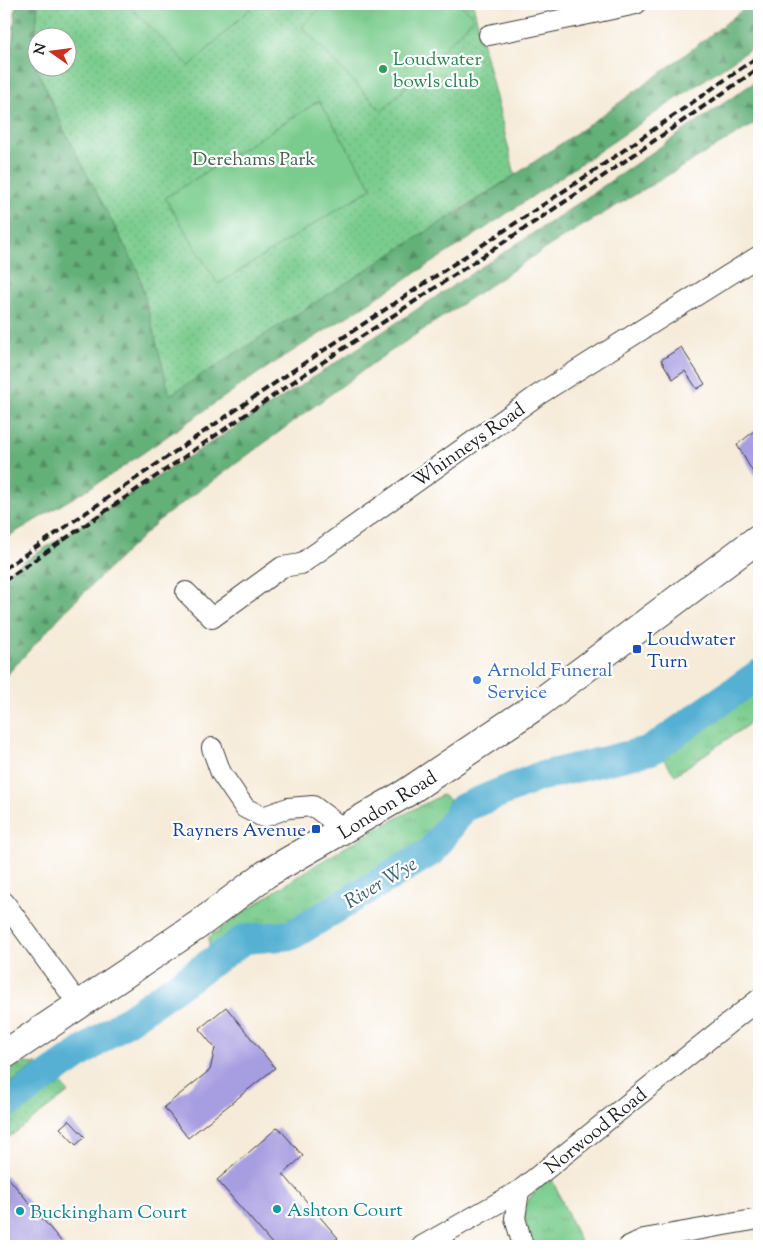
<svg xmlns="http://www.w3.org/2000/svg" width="763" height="1250" viewBox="0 0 763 1250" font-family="'Sorts Mill Goudy',serif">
<defs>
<pattern id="grass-tufts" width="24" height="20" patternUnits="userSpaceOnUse" patternTransform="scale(1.25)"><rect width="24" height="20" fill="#7acc8e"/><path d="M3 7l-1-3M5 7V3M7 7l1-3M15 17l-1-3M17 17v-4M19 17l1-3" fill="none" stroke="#69af7a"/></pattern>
<pattern id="forest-firs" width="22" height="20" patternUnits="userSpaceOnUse" patternTransform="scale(1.25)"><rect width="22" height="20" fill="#63b079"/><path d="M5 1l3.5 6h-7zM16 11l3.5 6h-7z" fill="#518e62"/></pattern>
<pattern id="park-dots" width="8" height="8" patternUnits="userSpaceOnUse" patternTransform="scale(1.25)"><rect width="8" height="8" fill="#7acc8e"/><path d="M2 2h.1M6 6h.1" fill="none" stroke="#69af7a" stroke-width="1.8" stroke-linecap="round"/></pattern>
</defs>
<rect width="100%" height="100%" fill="#fff"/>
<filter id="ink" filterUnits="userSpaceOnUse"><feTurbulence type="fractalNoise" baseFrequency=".02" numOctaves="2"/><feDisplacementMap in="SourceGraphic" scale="10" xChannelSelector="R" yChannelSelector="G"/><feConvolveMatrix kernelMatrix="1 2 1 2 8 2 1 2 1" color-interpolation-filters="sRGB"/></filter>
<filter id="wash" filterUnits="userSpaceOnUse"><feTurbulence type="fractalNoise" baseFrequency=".0096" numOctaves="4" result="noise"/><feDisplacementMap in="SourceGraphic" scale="20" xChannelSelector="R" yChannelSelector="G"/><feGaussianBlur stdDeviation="1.12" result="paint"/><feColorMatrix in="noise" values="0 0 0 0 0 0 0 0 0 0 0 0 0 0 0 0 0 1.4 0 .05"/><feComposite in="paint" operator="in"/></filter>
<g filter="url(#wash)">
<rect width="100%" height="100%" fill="#f6ebd9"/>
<g fill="url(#grass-tufts)" stroke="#4b7455">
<path d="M759,678V717L675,775L650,741L703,714Z"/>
<path d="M442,795L450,800L436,826L419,846L332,900L279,930L267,934L243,929L209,949V937C282,884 360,835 442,795Z"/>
<path d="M23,1063L37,1064L4,1088V1074Z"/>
<path d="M551,1177L582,1246H535C530,1241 529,1236 527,1229C520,1203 532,1192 551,1177Z"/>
</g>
<g fill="url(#forest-firs)" stroke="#40664a" fill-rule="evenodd">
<path d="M16,4H67L455,215C556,148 656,80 750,4H759V43L478,233L260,372L111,475L4,539V53L11,56ZM38,38H68V68H38Z"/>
<path d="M759,79V121L552,244L373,363L158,521L69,607L4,678V574L294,390L567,211Z"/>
</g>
<g fill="url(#park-dots)" stroke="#4b7455" fill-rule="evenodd">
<path d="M38,4H473L515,175L170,395L138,271L66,134L36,66L35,41ZM38,38H68V68H38Z"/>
<path d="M52,1075L69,1092L4,1141V1110Z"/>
</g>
<g fill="#7acc8e" stroke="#4b7455">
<path d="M127,4H255L190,66Z"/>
<path d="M324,4H460L474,18L382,111L302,27Z"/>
<path d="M319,101L372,188L218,284L165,198Z"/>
</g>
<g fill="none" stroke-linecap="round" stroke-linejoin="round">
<path stroke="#55b0d3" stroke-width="30" d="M4,1106L245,939L292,935L432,851L463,808L538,777L651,750L759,674"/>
</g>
<g id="blocks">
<g fill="#a79de1">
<path d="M681,347L705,384L697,389L685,371L673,379L661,360Z"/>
<path d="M754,431L759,438L757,479L737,445Z"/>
<path d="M226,1007L275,1068L188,1138L164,1107L210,1070L215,1048L199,1029Z"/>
<path d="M69,1120L85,1137L76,1145L60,1128Z"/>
<path d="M278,1127L303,1156L283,1174L338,1238L328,1246H274L217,1180Z"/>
<path d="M6,1175L65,1246H4V1177Z"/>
</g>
</g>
</g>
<g filter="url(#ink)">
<use href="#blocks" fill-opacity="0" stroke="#3d3b38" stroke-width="1"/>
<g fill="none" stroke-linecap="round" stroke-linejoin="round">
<g stroke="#3d3b38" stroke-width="22">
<g id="minor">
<path d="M489,35L636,4"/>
<path d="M186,592L212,618L282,567L301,564L538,395L759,256"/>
<path d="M212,748L221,773L245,808L263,817L288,808L313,806L345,830"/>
<path d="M4,902L80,1006"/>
<path d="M519,1191L515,1218L523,1246"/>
<path d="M422,1246L519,1191L759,999"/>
<path d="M629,1246L644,1239L759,1219"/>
</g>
</g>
<g stroke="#3d3b38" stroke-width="30">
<path id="primary" d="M4,1055L198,925L266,874L406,793L534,707L759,538"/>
</g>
<use href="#minor" stroke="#fff" stroke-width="20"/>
<use href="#primary" stroke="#fff" stroke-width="28"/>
<g stroke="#1c1c1c" stroke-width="4" stroke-dasharray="8 4" stroke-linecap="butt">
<path d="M4,569L291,372L594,171L759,56"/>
<path d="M4,581L296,380L599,179L759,68"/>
</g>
</g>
</g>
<circle fill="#2e9e5b" stroke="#fff" stroke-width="2" cx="383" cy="69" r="5"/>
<g fill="#1a4fb4" stroke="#fff" stroke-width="2">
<rect x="632" y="644" width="10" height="10" rx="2.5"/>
<rect x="311" y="824" width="10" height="10" rx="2.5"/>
</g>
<circle fill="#3f7fe0" stroke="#fff" stroke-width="2" cx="477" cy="680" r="5"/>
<g fill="#0f9aa8" stroke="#fff" stroke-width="2">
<circle cx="277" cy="1209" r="5"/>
<circle cx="20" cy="1211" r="5"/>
</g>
<g text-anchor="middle" stroke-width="4.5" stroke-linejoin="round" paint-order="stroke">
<g font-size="19" fill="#27864d" stroke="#fff" text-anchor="start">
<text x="393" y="65">Loudwater<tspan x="393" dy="22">bowls club</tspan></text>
</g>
<g font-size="19" fill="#42624a" stroke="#fff">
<text x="254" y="165">Derehams Park</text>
</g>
<g font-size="19" fill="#1c1c1c" stroke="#fff">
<text transform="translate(468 444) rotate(-35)" y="7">Whinneys Road</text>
<text transform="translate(387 804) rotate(-32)" y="7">London Road</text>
<text transform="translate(595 1130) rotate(-39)" y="7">Norwood Road</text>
</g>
<g font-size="19" fill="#164399" stroke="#fff" text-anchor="start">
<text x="647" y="645">Loudwater<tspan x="647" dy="22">Turn</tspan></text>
<text x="306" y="836" text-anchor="end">Rayners Avenue</text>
</g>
<g font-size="19" fill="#366cbe" stroke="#fff" text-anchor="start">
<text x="487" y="676">Arnold Funeral<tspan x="487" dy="22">Service</tspan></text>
</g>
<g font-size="19" fill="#0d838f" stroke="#fff" text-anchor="start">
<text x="287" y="1216">Ashton Court</text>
<text x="30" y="1218">Buckingham Court</text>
</g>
<g font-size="20" font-style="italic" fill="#365f6e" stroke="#fff">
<text transform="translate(380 882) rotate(-31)" y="7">River Wye</text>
</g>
</g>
<rect width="763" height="1250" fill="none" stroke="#fff" stroke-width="20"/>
<g transform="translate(52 52) rotate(284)"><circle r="24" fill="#ffffff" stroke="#a4a4a4"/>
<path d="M0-4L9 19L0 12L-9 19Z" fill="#c8321e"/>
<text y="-8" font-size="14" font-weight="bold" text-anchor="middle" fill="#1c1c1c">N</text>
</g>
</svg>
